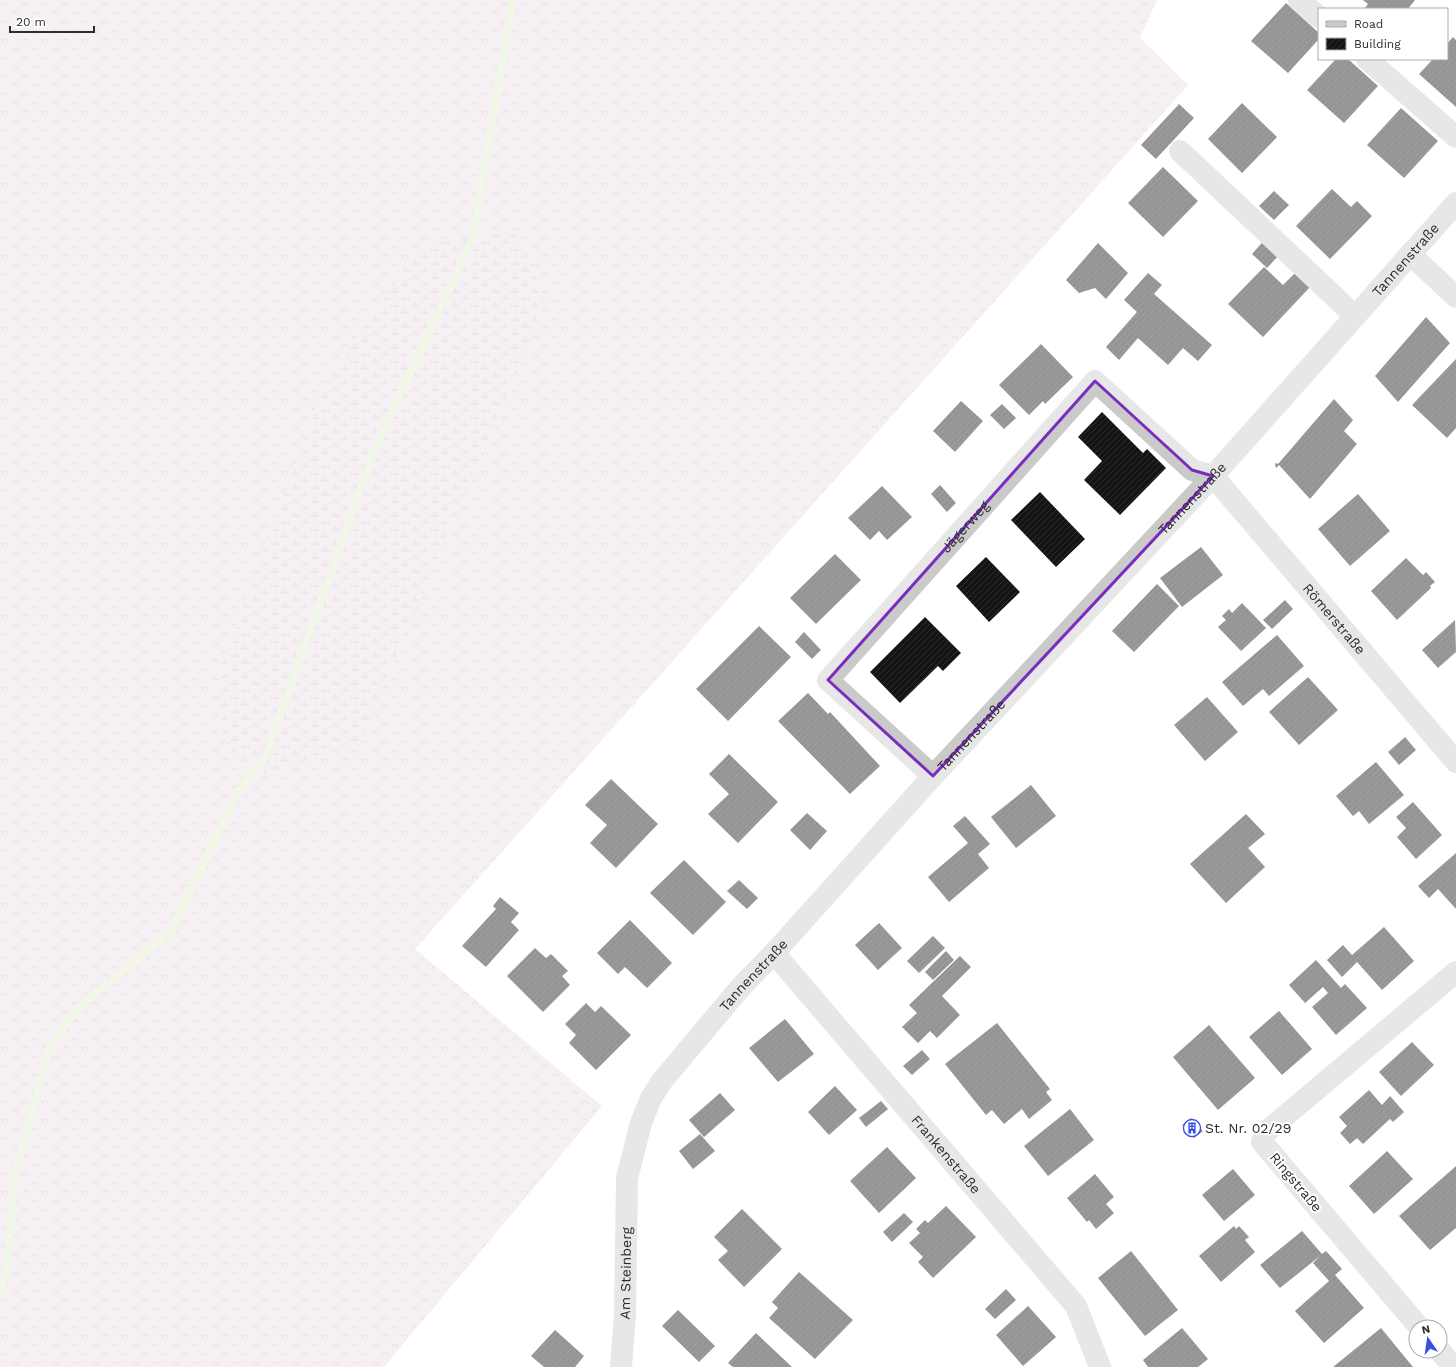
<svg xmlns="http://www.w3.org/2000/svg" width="1456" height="1367" viewBox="0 0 1456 1367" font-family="'Work Sans',sans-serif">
<defs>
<pattern id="forest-crowns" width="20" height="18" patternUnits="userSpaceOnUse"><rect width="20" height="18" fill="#eadbe5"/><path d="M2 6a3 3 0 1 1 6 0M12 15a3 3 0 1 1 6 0" fill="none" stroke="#c9bcc5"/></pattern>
<pattern id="wetland-marsh" width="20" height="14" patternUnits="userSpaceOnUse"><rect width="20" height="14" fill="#eadbe5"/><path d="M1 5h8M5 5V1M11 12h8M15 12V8" fill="none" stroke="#c9bcc5"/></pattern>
<pattern id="building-hatch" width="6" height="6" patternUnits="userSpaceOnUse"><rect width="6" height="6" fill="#141414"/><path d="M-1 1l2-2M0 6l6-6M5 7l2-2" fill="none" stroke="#2e2e2e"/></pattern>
</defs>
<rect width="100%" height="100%" fill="#fff"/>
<path fill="url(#forest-crowns)" d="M0,0H1157L1140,38L1188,85L415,949L602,1106L384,1367H0Z"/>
<path fill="url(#wetland-marsh)" d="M514,231L546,301L361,740L260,776L248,766L223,733L219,672L322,391L420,246Z"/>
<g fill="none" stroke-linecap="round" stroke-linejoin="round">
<path stroke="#e0eac8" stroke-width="8" d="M0,1293L7,1267L15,1173L50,1046L77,1009L170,933L237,793L266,755L374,451L472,240L513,0"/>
</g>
<g fill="url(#building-hatch)">
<path d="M1363,0H1415L1408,9H1364L1368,4Z"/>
<path d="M1286,3L1319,33V39L1288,73L1251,41Z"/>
<path d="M1453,37L1456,40V107L1419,74L1433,59H1447V44Z"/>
<path d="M1336,59H1348L1378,86L1344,123L1307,90Z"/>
<path d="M1242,103L1277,137L1242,173L1208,139Z"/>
<path d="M1179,104L1194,118L1156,159L1141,145Z"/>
<path d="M1401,108L1438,141L1404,178L1367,145Z"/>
<path d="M1163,167L1198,201L1163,237L1128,203Z"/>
<path d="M1332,189L1351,207L1357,201L1372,216L1330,259L1296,226Z"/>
<path d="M1274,191L1289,205L1274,220L1259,206Z"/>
<path d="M1266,238L1281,253L1267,268L1252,254Z"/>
<path d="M1098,243L1128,273L1106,299L1095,288L1079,293L1066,280Z"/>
<path d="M1264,267L1283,285L1296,272L1311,286L1263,337L1228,304Z"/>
<path d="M1148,273L1162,285L1154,294L1212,345L1198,361L1183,348L1168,365L1138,338L1119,360L1106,347L1137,312L1124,300Z"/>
<path d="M1426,317L1450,343L1398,402L1375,376Z"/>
<path d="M1041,344L1073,377L1045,404L1043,401L1029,415L999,385Z"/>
<path d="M1456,359V428L1447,438L1412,405Z"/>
<path d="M1334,399L1353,420L1344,431L1357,444L1310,499L1279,465L1276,468L1275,464L1276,463L1278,464Z"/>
<path d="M961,401L983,421L955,452L933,431Z"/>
<path d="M1002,404L1016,418L1004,429L990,415Z"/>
<path d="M1102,412L1143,453L1147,449L1166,468L1120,515L1084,480L1102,461L1078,437Z"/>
<path d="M940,485L956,503L947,512L931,494Z"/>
<path d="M882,486L912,517L887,540L879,531L870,540L848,518Z"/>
<path d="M1040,492L1085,539L1056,567L1011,520Z"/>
<path d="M1358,494L1390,531L1350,566L1318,529Z"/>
<path d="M1201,547L1223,575L1182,607L1160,578Z"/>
<path d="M835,554L861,580L816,624L790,598Z"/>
<path d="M986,557L1020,592L989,622L956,586Z"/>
<path d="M1406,558L1423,575L1426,572L1435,582L1430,586L1431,588L1397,620L1371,591Z"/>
<path d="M1157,584L1179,606L1134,652L1112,631Z"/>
<path d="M1285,600L1293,609L1272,629L1263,620Z"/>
<path d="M1242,603L1266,628L1241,651L1218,627L1226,620L1222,616L1229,609L1232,613Z"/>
<path d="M925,617L961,653L943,671L938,666L900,703L870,672Z"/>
<path d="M1455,620L1456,652L1438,668L1422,650Z"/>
<path d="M759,626L791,657L728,721L696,689Z"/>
<path d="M804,632L821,650L812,659L795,642Z"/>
<path d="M1277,635L1304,666L1269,696L1263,689L1243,706L1222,682Z"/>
<path d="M1308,677L1338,710L1299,745L1269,712Z"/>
<path d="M808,693L828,714L830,712L880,766L850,794L778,721Z"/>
<path d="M1207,697L1238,732L1205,761L1174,725Z"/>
<path d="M1405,737L1416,750L1399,765L1388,752Z"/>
<path d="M729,754L778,802L738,843L708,814L729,794L709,774Z"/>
<path d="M1376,762L1404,795L1369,824L1359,811L1353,816L1336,796Z"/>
<path d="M611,779L658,824L616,868L590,843L607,825L585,805Z"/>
<path d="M1031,785L1056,816L1016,848L991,817Z"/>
<path d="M1413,802L1442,835L1416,859L1397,837L1406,828L1396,817Z"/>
<path d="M807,813L827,831L810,850L790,830Z"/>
<path d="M1246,814L1265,834L1248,848L1265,867L1226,903L1190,864Z"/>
<path d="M965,816L990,844L978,854L989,868L949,902L928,877L968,843L953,826Z"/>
<path d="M1456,853V909L1438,889L1429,898L1418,886Z"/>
<path d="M684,860L726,902L693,935L650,893Z"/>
<path d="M739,880L758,898L747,909L727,891Z"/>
<path d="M500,897L519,913L511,922L507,918L519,930L486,967L462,946L496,909L493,906Z"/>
<path d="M630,920L672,963L647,988L625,967L618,974L597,953Z"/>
<path d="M879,923L902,948L878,970L855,945Z"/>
<path d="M1384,927L1414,961L1382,990L1357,962L1342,977L1327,960L1343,945L1352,955Z"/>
<path d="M933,936L945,948L919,973L907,961Z"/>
<path d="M535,948L546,958L551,954L568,971L562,976L570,985L543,1012L507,976Z"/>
<path d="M946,951L954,960L933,980L925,972Z"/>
<path d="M960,956L971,967L942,996L960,1015L937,1038L930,1031L918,1043L902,1027L917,1013L909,1005Z"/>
<path d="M1316,960L1341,988L1345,984L1367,1008L1336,1035L1312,1007L1328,993L1323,987L1305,1003L1289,985Z"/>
<path d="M586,1003L595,1012L601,1006L631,1035L596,1070L569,1043L576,1035L565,1024Z"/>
<path d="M1279,1011L1312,1049L1282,1075L1249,1037Z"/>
<path d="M785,1019L814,1054L778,1082L749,1048Z"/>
<path d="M997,1023L1050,1089L1046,1092L1052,1100L1029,1119L1022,1109L1004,1124L992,1110L986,1115L945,1064Z"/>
<path d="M1209,1025L1255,1078L1218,1110L1173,1057Z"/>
<path d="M1412,1042L1434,1065L1401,1096L1379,1072Z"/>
<path d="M922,1050L930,1059L912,1075L903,1066Z"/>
<path d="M835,1086L857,1110L829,1135L808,1112Z"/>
<path d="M1369,1090L1382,1105L1390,1096L1404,1112L1393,1122L1390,1119L1363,1144L1357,1138L1350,1144L1340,1133L1347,1126L1339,1117Z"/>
<path d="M720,1093L735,1110L704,1137L689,1120Z"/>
<path d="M881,1101L888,1109L866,1127L859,1118Z"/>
<path d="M1070,1109L1094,1140L1048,1176L1024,1146Z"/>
<path d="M1191,1118L1203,1131L1194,1138L1182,1125Z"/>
<path d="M700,1134L715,1151L693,1169L679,1151Z"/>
<path d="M887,1147L916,1178L879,1213L850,1181Z"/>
<path d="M1387,1151L1413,1179L1374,1214L1349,1186Z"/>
<path d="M1456,1166V1228L1430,1250L1399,1216Z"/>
<path d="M1233,1169L1255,1195L1224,1221L1202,1195Z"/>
<path d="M1095,1174L1114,1197L1106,1204L1114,1213L1096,1229L1089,1220L1087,1222L1067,1198Z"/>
<path d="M946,1206L976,1237L933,1278L918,1262L923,1257L909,1243L920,1233L916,1229L925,1220L928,1223Z"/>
<path d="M742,1209L782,1249L744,1287L718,1260L728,1251L714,1237Z"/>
<path d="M904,1213L913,1222L892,1242L883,1232Z"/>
<path d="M1234,1226L1236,1229L1239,1226L1249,1237L1245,1240L1255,1252L1221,1282L1199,1256Z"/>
<path d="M1302,1231L1322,1254L1326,1251L1342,1269L1335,1275L1364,1308L1324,1343L1295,1311L1329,1281L1313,1263L1320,1256L1280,1288L1260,1265Z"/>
<path d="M1131,1251L1178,1310L1145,1336L1098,1278Z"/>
<path d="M799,1272L853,1320L815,1359L769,1318L778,1308L772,1302Z"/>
<path d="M1006,1289L1016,1300L995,1319L985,1309Z"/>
<path d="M1028,1306L1056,1337L1023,1366L996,1335Z"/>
<path d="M678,1310L715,1346L699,1362L662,1326Z"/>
<path d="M1182,1328L1208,1359L1198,1367H1148L1143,1360Z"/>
<path d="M1381,1328L1413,1367H1333Z"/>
<path d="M555,1330L584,1356L575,1367H544L531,1356Z"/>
<path d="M756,1333L792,1367H733L728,1363Z"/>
</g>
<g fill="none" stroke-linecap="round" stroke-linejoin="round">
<g stroke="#cacaca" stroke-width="22">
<path d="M1299,0L1319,17"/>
<path d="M1367,59L1456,137"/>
<path d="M1180,151L1355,316"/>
<path d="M1410,254L1456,297"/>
<path id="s1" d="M933,776L828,680L1095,381L1192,470L1213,476L1456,762"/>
<path id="s2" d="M774,953L1076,1306L1100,1367"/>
<path d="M1419,1327L1262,1142L1266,1132L1456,972"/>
<path d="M1440,1351L1453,1367"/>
<path id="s3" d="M621,1367L625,1314L627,1178L641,1123L651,1098L662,1081L740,988L774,953L933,776L1213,476L1456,203"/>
</g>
</g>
<path d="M0 0H1456V1367H0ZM1095,381L1192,470L1213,476L933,776L828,680Z" fill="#fff" fill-opacity=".55" fill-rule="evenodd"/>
<path fill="none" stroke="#7b2cbf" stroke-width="3" stroke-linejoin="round" d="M1095,381L1192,470L1213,476L933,776L828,680Z"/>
<defs>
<g id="building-ring" transform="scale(0.9)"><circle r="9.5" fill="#fff" stroke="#3551df" stroke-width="1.5"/><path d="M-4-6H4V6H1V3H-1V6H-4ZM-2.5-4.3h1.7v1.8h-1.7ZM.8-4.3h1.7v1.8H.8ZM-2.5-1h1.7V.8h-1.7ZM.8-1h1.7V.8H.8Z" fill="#3551df"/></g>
</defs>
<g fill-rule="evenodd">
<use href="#building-ring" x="1192" y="1128"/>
</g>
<g text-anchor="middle" stroke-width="4" stroke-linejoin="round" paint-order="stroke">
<g font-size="14" fill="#2d2d2d" stroke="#fff">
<text dy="5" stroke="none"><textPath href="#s3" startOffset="1401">Tannenstraße</textPath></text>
<text dy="5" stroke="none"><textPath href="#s3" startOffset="1081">Tannenstraße</textPath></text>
<text dy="5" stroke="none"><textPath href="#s1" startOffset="348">Jägerweg</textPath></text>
<text dy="5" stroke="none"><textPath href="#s1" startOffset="884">Römerstraße</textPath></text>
<text dy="5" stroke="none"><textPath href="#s3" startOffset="757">Tannenstraße</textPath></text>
<text dy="5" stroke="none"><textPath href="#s3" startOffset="433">Tannenstraße</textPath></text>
<text dy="5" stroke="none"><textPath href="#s2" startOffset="265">Frankenstraße</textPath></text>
<text transform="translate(1296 1182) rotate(50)" y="5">Ringstraße</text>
<text dy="5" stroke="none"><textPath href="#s3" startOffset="94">Am Steinberg</textPath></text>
</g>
<g font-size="14" fill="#2d2d2d" stroke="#fff" text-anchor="start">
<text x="1205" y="1133">St. Nr. 02/29</text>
</g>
</g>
<rect x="1318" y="8" width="130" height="52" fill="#ffffff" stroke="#ababab"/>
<rect x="1326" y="21" width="20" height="6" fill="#cacaca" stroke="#ababab"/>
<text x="1354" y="28" font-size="12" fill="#2d2d2d">Road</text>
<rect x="1326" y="38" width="20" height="12" fill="url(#building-hatch)" stroke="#ababab"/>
<text x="1354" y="48" font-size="12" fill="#2d2d2d">Building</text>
<g transform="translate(1428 1339) rotate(347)"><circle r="19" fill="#ffffff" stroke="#ababab"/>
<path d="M0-3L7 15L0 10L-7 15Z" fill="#3551df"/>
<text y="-6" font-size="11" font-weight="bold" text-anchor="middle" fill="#2d2d2d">N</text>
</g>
<path d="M10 26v6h84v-6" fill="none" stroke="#2d2d2d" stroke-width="2"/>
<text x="16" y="26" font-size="12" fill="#2d2d2d" stroke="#ffffff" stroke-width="3" paint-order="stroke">20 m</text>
</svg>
